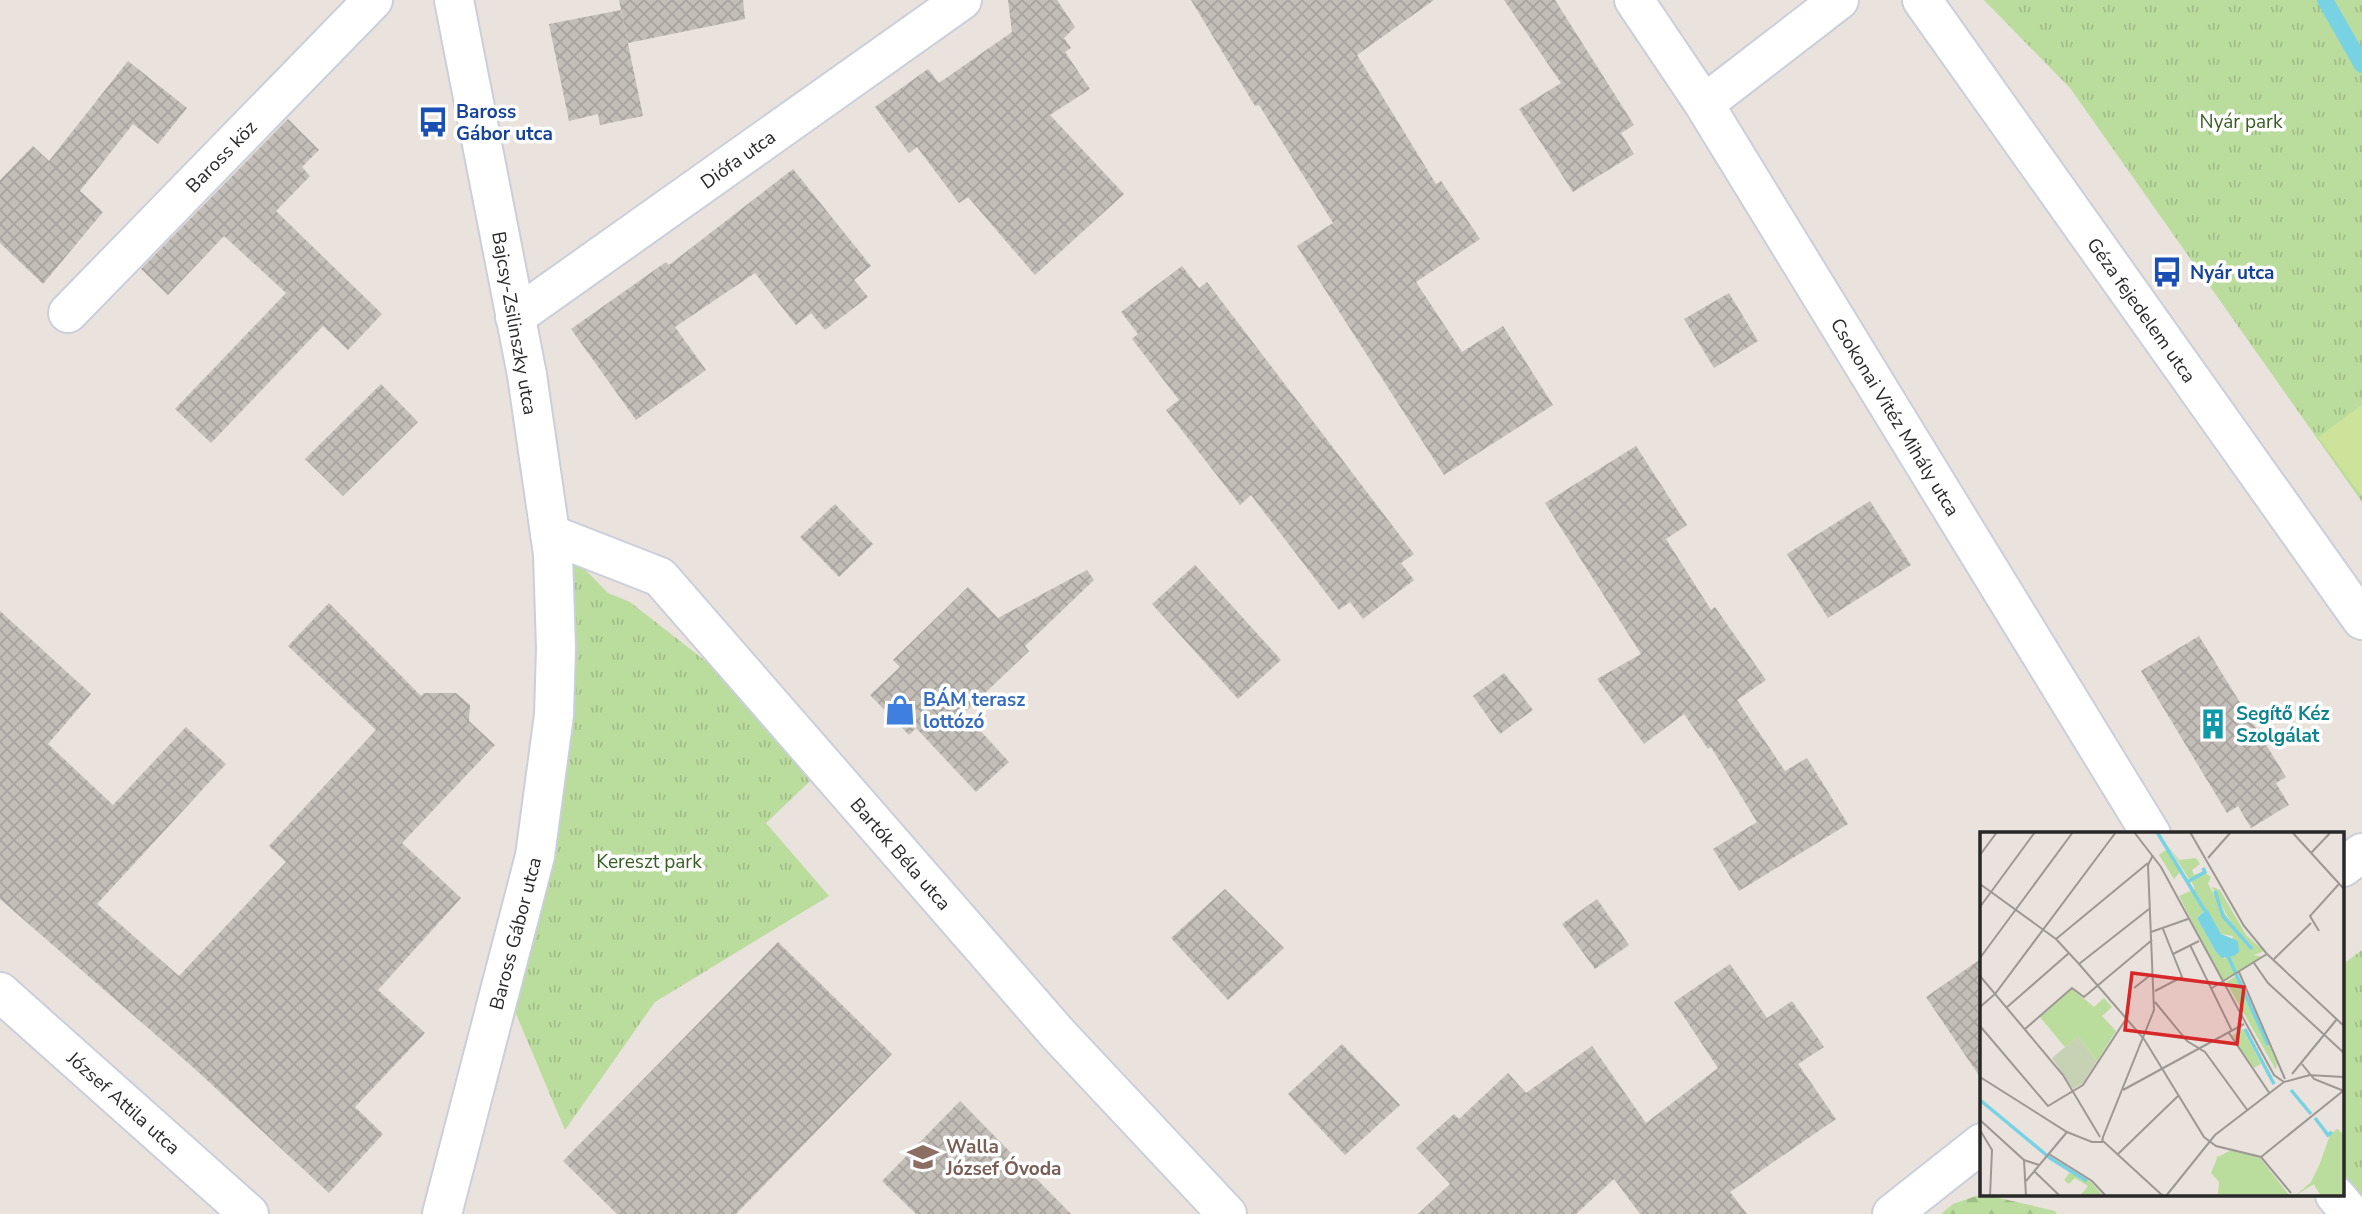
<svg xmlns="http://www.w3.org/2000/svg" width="2362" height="1214" viewBox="0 0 2362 1214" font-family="'Nunito Sans',sans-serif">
<defs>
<pattern id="forest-firs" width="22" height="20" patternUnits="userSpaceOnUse" patternTransform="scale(1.75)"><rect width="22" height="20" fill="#badc9d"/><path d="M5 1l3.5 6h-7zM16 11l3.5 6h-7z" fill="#a0bd87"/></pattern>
<pattern id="park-tufts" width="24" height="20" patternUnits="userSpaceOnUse" patternTransform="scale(1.75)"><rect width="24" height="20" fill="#badc9d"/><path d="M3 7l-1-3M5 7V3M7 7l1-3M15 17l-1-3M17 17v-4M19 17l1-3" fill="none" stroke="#a0bd87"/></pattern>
<pattern id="building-cross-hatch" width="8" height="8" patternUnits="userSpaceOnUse" patternTransform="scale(1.75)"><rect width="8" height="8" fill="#c3beb8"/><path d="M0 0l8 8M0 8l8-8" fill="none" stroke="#a8a39e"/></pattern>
</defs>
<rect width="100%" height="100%" fill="#eae2dc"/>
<path fill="url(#forest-firs)" d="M1982,1194L2055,1211L2057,1214H1941L1953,1204Z"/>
<g fill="url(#park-tufts)">
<path d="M1984,0H2362V502L2070,88Z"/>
<path d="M550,534L608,593L630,602L791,728L824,768L766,823L829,896L655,1002L565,1130L503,983L556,648Z"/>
<path d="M2362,950V1201L2343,1179V964Z"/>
</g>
<path fill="#cce399" d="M2362,405V497L2318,437Z"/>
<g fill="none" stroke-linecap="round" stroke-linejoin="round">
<path stroke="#77d3e4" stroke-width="16" d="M2325,0L2362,65"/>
</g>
<g fill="url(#building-cross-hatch)">
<path d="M619,0H743L745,19L628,43Z"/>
<path d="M1008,0H1057L1075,27L1064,38L1071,48L1065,52L1090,89L1050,115L1124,194L1035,275L968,197L959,203L917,147L909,153L875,107L928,69L939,83L1012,32Z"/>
<path d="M1191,0H1434L1357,55L1436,184L1441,181L1480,239L1416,282L1462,352L1503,326L1553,405L1444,475L1297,246L1333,223L1259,105L1255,106Z"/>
<path d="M1504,0H1555L1634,125L1621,133L1634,154L1573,192L1519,109L1561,83Z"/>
<path d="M621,10L643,116L600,125L598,114L569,121L549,24Z"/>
<path d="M128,61L187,108L158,144L133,124L80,191L103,212L43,284L0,243V180L33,146L49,161Z"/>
<path d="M288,119L319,150L302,167L310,176L276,211L382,314L348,350L323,326L211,443L175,409L286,293L224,236L168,295L141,269Z"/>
<path d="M793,169L871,266L854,280L868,297L825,330L811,313L796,325L755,273L675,327L706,370L636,420L571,329L666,262L669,265Z"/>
<path d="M1182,266L1199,288L1207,282L1414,554L1401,563L1414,580L1363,619L1350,602L1339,610L1251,495L1240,505L1166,410L1179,400L1132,339L1138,334L1121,312Z"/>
<path d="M1729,293L1758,341L1714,368L1684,319Z"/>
<path d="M381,384L418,422L343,496L305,459Z"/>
<path d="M1636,446L1687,525L1666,539L1711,610L1715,607L1766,680L1737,700L1785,771L1807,758L1848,824L1739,891L1713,849L1757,822L1711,747L1708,749L1684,714L1644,744L1597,679L1641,654L1545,503Z"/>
<path d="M1870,501L1911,565L1828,618L1787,554Z"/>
<path d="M835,504L873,544L839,577L800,537Z"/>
<path d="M1195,565L1281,660L1238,699L1152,604Z"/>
<path d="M1087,570L1094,580L1025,646L1029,651L964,713L1009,762L976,792L916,728L909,735L870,695L900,667L893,660L968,587L998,618Z"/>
<path d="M329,603L421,696L424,693H456L470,705L469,721L495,745L402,843L461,898L378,990L425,1033L355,1107L383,1134L329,1193L195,1069L0,899V611L91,694L48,744L113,805L186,727L226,764L97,904L179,976L286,862L269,846L376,730L288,646Z"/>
<path d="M2199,636L2286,777L2276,783L2289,805L2251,828L2238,806L2227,813L2141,671Z"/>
<path d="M1504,673L1533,710L1500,734L1473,696Z"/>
<path d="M1225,889L1284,948L1228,1000L1171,938Z"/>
<path d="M1597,899L1629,945L1595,969L1562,924Z"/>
<path d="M778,942L892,1054L736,1214H617L563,1161Z"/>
<path d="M1982,958V1080L1926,997Z"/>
<path d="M1730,964L1767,1018L1792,1001L1824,1047L1798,1064L1836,1119L1730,1192L1747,1214H1640L1614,1179L1576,1214H1418L1450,1184L1416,1148L1454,1114L1459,1119L1508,1073L1526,1093L1592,1046L1646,1123L1718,1068L1674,1002Z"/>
<path d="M1342,1044L1400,1105L1345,1155L1288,1094Z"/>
<path d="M960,1101L1071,1214H916L882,1181Z"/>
</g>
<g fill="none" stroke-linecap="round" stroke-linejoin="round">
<g stroke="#cacfda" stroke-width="42">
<g id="street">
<path id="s1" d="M1634,0L1704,104L2151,834"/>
<path d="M1704,104L1839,0"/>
<path id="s2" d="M68,313L373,0"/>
<path id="s3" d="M515,317L962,0"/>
<path d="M2343,867L2362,853"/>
<path id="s4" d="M0,992L249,1214"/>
<path d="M2335,1195L2351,1214"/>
<path d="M1892,1214L1982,1143"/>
</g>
</g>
<g stroke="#cacfda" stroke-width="42">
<g id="secondary">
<path id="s5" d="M1922,0L2362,620"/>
<path id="s6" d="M550,534L660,577L1058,1034L1227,1214"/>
<path id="s7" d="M442,1214L535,856L554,715L556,648L553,554L527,375L454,0"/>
</g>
</g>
<use href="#street" stroke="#fff" stroke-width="38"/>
<use href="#secondary" stroke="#fff" stroke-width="38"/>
</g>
<defs>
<g id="bus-bare" transform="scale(2.415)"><path d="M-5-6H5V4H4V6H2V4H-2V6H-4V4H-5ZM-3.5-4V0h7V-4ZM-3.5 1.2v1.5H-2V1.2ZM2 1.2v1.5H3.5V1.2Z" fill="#1a4fb4" stroke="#fff" stroke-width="2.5" paint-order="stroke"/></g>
<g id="shop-bare" transform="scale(2.415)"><path d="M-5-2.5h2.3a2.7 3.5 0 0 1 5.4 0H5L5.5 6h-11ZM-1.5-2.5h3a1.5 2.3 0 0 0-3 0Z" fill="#3f7fe0" stroke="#fff" stroke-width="2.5" paint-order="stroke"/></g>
<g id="building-bare" transform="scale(2.415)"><path d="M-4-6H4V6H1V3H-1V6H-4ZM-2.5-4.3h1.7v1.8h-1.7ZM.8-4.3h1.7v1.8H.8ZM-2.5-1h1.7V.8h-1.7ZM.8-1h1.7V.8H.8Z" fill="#0f9aa8" stroke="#fff" stroke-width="2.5" paint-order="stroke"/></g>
<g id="school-bare" transform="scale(2.415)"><path d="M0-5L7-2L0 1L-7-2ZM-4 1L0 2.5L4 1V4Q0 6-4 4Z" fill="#8d6e63" stroke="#fff" stroke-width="2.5" paint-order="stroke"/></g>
</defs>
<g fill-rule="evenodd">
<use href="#bus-bare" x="433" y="122"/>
<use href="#bus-bare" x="2167" y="272"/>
<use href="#shop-bare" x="900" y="710"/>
<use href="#building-bare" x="2213" y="724"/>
<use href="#school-bare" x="923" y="1157"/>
</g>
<g text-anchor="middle" stroke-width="7" stroke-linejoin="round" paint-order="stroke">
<g font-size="19" font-weight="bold" fill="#164399" stroke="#fff" text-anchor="start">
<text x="456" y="118">Baross<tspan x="456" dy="22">Gábor utca</tspan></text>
<text x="2190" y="279">Nyár utca</text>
</g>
<g font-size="19" fill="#345f20" stroke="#fff">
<text x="2241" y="128">Nyár park</text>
<text x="649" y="868">Kereszt park</text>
</g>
<g font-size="19" fill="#292929" stroke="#fff">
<text dy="7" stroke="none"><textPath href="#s2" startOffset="219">Baross köz</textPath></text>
<text dy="7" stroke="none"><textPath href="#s3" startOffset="273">Diófa utca</textPath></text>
<text dy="7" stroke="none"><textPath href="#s5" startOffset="380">Géza fejedelem utca</textPath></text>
<text transform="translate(515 323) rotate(80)" y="7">Bajcsy-Zsilinszky utca</text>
<text dy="7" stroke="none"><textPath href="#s1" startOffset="492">Csokonai Vitéz Mihály utca</textPath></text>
<text dy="7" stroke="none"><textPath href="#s6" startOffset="485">Bartók Béla utca</textPath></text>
<text dy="7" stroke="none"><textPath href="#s7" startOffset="290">Baross Gábor utca</textPath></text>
<text dy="7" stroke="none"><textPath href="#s4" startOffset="166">József Attila utca</textPath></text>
</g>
<g font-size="19" font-weight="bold" fill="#366cbe" stroke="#fff" text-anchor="start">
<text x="923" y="706">BÁM terasz<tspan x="923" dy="22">lottózó</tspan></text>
</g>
<g font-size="19" font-weight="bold" fill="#0d838f" stroke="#fff" text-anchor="start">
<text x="2236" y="720">Segítő Kéz<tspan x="2236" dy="22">Szolgálat</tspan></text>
</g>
<g font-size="19" font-weight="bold" fill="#785e54" stroke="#fff" text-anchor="start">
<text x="946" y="1153">Walla<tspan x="946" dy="22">József Óvoda</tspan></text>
</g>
</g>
<g transform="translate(1980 832)">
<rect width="364" height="364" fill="#eae2dc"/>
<path d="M189,15L199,28L216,26L220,32L212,38L214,43L223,40L209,47ZM91,339L111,350L123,364H100L108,354L95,346L89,352L84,348Z" fill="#badc9d"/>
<path d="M232,55L240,58L266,103L284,119L274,123L255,99ZM357,297L364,303V364H341L333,351L350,303ZM238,324L310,364H238L239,350L231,341Z" fill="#badc9d"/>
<path d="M186,18L201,39L194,47L179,23Z" fill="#badc9d"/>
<path d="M98,204L117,229L103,251L93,257L72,226Z" fill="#c7d2b5"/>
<path d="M224,40L231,45L228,52L255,99L274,123L282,125L242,149L199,64L215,57L210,46ZM226,77L241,102L253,104L245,127L236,120L217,86ZM258,143L297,231L296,238L246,150ZM92,157L114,175L124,166L132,175L122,184L136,199L117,229L98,204L85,215L60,185ZM263,197L281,232L274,236L251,204ZM357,297L364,303V364L348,343L315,364L331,350ZM253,317L280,326L310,364H267L260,348L236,326Z" fill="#badc9d" fill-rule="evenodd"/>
<path d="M227,77L241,102L258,109L259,120L254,124L242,126L236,120L217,86Z" fill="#77d3e4"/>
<path fill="none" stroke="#77d3e4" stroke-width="3.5" d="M177,0L225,79M209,49L225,40L223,36M235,59L243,84L272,117M248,124L288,213M265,197L294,252M311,258L331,282M0,268L70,326L107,349M335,286L348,303L352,300"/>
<path fill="none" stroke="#9d9894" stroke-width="2" d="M154,0L181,35L294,243L304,250L330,243M210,0L264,94L287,122L364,194M312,0L364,57M331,21L351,0M0,23L17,0M228,26L251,0M0,52L76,107L99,132L164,207L224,305L236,314L281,325L311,361M0,75L55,0M339,99L330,84L359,52M171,100L208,87M76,107L168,31M210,113L252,199M193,122L219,109M0,126L93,0M294,127L331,91M274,131L288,151L364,221M99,132L169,77M259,140L305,247M0,144L83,243L120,305M154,156L173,141M232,156L287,122M175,159L202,145L183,97M175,170L207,209L225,220L268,279M0,175L15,162L136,0M26,176L89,121M0,194L68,274L103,253L146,187M45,197L92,156L104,165L172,108M249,201L290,262M322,232L334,247L364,259M312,242L357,187M328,243L364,245M0,245L87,300L112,310H122L123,305M143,258L264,192M0,288L44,328L59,333M0,298L12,318L10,364M123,305L174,178L168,33L173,23M123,309L183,364M69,322L112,349L126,364M138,322L198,264M281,325L363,259M44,328L46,364M54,339L80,364M46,349L87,300M186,364L235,303L304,250"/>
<path fill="#d62828" fill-opacity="0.15" stroke="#d62828" stroke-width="3.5" d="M152,141L264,155L257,212L145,198Z"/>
<rect width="364" height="364" fill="none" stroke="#292929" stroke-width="3.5"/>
</g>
</svg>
